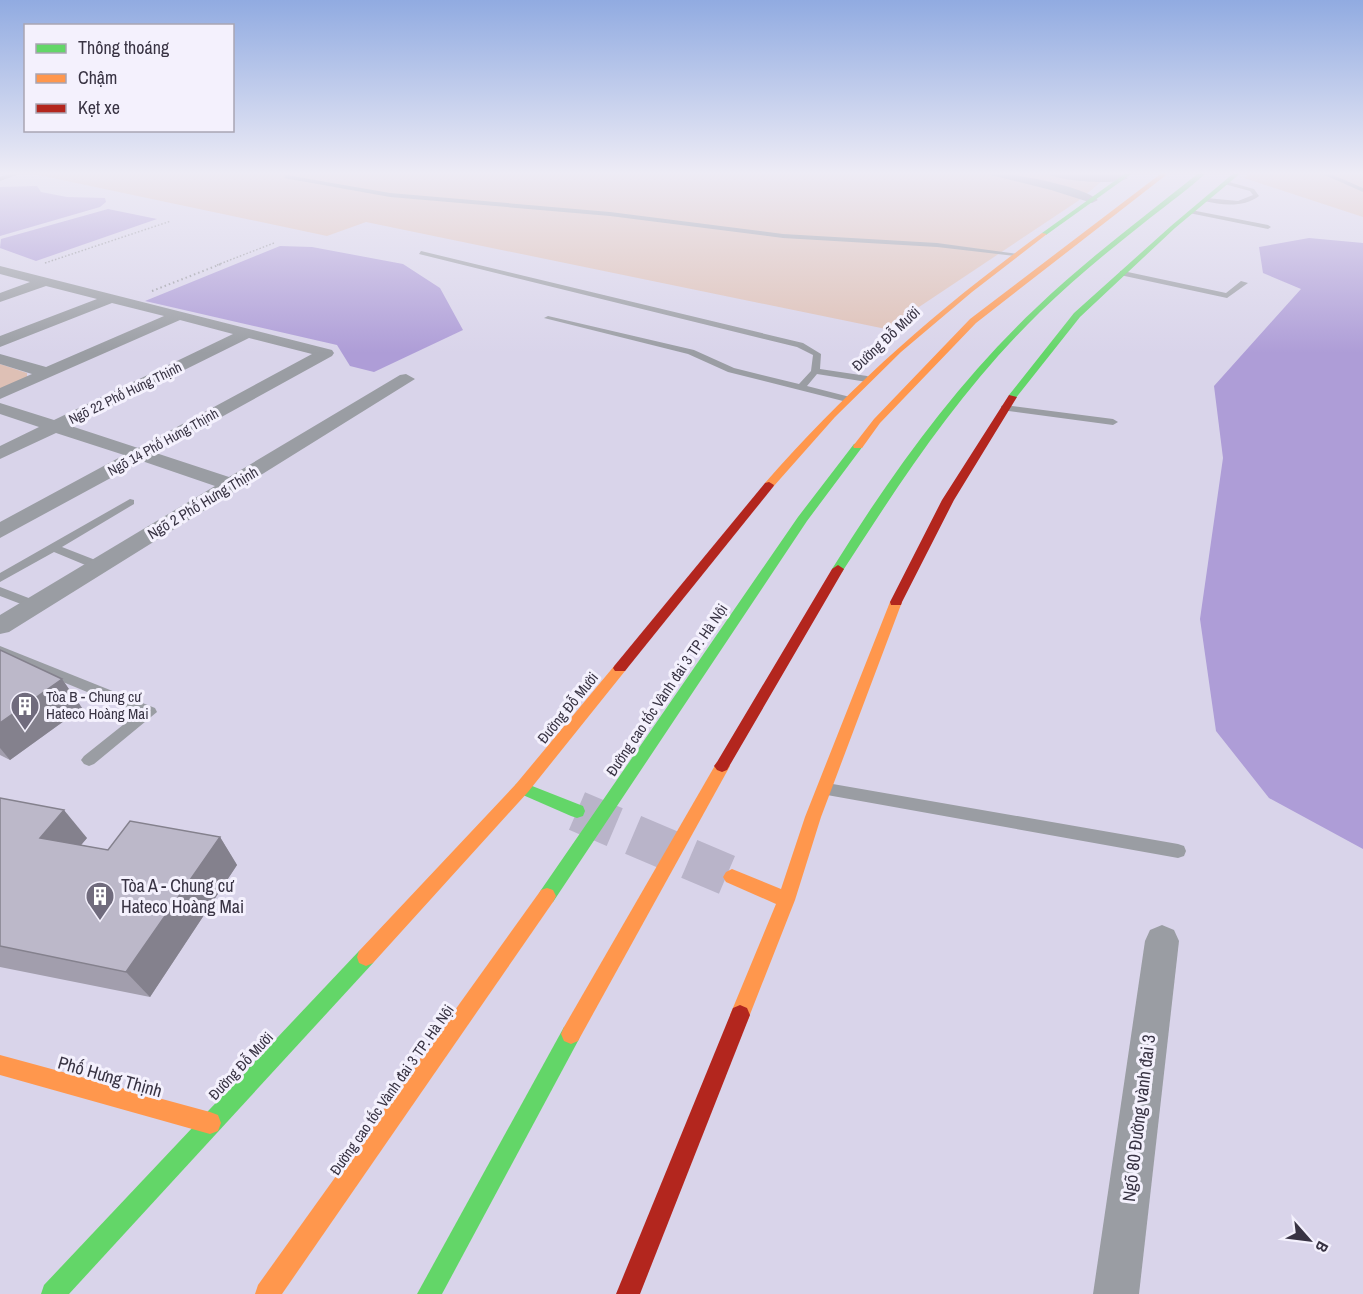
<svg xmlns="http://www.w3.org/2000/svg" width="1363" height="1294" viewBox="0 0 1363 1294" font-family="'Archivo Narrow',sans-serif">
<rect width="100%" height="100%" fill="#d9d4ea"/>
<g fill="#dec0b5">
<path d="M24,172H1113L1078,201L886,329L366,222L327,236Z"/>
<path d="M1251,172H1363V217L1244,178Z"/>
<path d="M0,364L27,373V380L0,391Z"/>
</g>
<g fill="#ae9dd7">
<path d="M37,186L41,192L67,197L105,198L106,202L100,207L0,236V187Z"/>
<path d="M108,209L157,219L36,261L0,248L1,239Z"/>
<path d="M1309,238L1363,243V849L1269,798L1216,731L1200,619L1223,458L1214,386L1301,289L1263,273L1259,247Z"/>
<path d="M280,246L312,247L403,264L440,288L463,330L374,372L350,366L337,345L145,301Z"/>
</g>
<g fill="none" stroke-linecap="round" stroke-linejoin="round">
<path stroke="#b9b4c9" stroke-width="41" stroke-dasharray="41 20" stroke-linecap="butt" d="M577,811L732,877"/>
<g stroke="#98999f" stroke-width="1.5" stroke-dasharray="1.5 2" stroke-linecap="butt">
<path d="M45,263L171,221"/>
<path d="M217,265L274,243"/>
</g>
<path stroke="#98999f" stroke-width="2" stroke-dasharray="1.5 3" stroke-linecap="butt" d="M152,291L221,264"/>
<g fill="#9a9da3" fill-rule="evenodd">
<path d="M16,172H25L0,181V177Z"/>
<path d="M1318,172H1326L1363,188V192Z"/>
<path d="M286,175L390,193L610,212L783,234L937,243L1018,254L1015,256L937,247L783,238L610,216L390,197L284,178Z"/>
<path d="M1226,181L1254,189L1259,196C1243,208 1222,205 1204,201L1206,198L1238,201L1253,195L1250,191L1224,184Z"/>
<path d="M1191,210L1268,225L1271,227L1268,229L1189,213Z"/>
<path d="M421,251L803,343L821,354L820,369L867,376L872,379L867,382L817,374L807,386L850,397V401L847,402L728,372L688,354L544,318L548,316L694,350L734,368L799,384L811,371L813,355L797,347L419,254Z"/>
<path d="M1123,271L1226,293L1241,281L1248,283L1227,298L1120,275V271Z"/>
<path d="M1004,405L1113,419L1118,422L1113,425L1001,410V406Z"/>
<path d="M130,499L134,500V504L62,547L103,563L105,566L103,569H95L54,552L0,582V573Z"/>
<path d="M0,587L39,602L40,605L34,609L0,596Z"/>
<path d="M0,646L155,708L157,712L94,764L89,766L84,764L81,760L84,756L138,713L0,656Z"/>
<path d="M827,783L1178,844L1184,846L1186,851L1184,856L1178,858L827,795L821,794L819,789L821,784Z"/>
</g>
<g fill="#9a9da3" fill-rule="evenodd">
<path d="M979,172C1004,172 1079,184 1098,200L1092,203L1051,190Z"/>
<path d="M1068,172L1123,175L1128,178C1118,186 1056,181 1046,173Z"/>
<path d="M0,266L332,350L334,353L332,356L156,453L229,477L400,375L406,374L415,379L9,632L0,634V615L215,486L142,461L0,538V522L124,455L56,433L0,459V446L39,427L0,414V403L54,420L233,334L180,320L0,399V388L32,374L0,364V354L46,367L164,316L112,303L0,347V336L97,299L46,286L0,302V293L30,282L0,274ZM249,338L312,354L138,448L71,426Z"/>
<path d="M1162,925L1174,930L1179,941L1139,1294H1093L1145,941L1150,930Z"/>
</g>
<g fill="#63d668" fill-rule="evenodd">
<path d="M1127,172H1134L1046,235H1042V233Z"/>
<path d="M1200,172H1207C1189,189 1169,203 1150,218C1112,248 1075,278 1040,312C959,391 903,478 842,572H834L832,569C890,476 955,384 1036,308C1087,259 1145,216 1200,172Z"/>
<path d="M1235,172H1242L1175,228L1080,317L1015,399H1009V395L1074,313L1171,226Z"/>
<path d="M858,443L863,446L807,521L553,902L547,904L541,902L538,896L541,890L798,517L854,444Z"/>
<path d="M522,782L583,806L585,811L583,816L577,818L571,816L516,792L514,788L516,784Z"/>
<path d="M366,948L373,951L375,957L373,963L69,1294H41L44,1285L359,951Z"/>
<path d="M571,1024L578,1027L581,1034L578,1041L442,1294H417L564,1027Z"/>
</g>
<g fill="#ff974d" fill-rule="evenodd">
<path d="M1163,172H1170L976,323L880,423L862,448H854L853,446L874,419L970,319Z"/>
<path d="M1042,233L1047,234L972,292L901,352L835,417L773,487H765V483C848,388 940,307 1042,233Z"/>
<path d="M896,598L902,602L821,817L795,900L747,1022L740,1025L733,1022L730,1015L776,904L726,882L723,877L726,872L732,869L781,889L805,817L890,602Z"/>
<path d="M620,663L625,665L627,668L625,671L528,792L373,963L366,966L359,963L357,957L359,951L516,784L615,665Z"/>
<path d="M722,760L727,762L730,766L578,1041L571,1044L564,1041L561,1034L564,1027L717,762Z"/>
<path d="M547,888L553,890L556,896L553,902L282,1294H255L258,1285L541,890Z"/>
<path d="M0,1055L210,1112L218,1115L221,1123L218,1131L210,1134L0,1075Z"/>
</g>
<g fill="#b3261e" fill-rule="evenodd">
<path d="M1009,395L1017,397L954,500L902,602L901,605H891L890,602L942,500Z"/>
<path d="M769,482L774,485L773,487L625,671H615L613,668L615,665L765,483Z"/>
<path d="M838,565L844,569L727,770L722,772L717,770L714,766L717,762L832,569Z"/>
<path d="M740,1005L747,1008L750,1015L640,1294H616L733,1008Z"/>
</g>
</g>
<g fill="#a29ead">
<path d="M0,650L62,679L82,708L10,760L0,755Z"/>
<path d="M0,798L87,838L81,845L108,850L220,837L237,865L150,997L0,967Z"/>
</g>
<g fill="#84818d">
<path d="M62,679L82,708L10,760L0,748V723Z"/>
<path d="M64,810L87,838L64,865L40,838Z"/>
<path d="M220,837L237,865L150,997L126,972Z"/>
</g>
<g fill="#bcb8c9" stroke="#84818d" stroke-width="1.5">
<path d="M0,650L62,679L0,723Z"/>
<path d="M0,798L64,810L40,838L108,850L130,821L220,837L126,972L0,946Z"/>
</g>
<linearGradient id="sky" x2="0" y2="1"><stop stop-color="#91abe1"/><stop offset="0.49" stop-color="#eeecf6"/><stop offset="1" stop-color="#eeecf6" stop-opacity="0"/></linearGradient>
<rect width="1363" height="353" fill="url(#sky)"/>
<defs>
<g id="building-pin" transform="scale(1.5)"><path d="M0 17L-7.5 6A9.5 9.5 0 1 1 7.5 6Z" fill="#706b7d" stroke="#f4f1fd"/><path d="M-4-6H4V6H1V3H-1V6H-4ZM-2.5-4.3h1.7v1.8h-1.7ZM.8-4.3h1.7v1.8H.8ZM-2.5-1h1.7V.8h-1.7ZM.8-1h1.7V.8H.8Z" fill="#fff"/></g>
</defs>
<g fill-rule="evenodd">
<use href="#building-pin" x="25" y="706"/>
<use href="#building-pin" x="100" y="896"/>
</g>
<g text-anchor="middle" stroke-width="6" stroke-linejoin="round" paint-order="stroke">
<g font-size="14" fill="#383343" stroke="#f4f1fd">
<text transform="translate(125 393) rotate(-26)" y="5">Ngõ 22 Phố Hưng Thịnh</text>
<text transform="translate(163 442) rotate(-29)" y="5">Ngõ 14 Phố Hưng Thịnh</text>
</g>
<g font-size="15" fill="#383343" stroke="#f4f1fd">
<text transform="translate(886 339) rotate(-43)" y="5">Đường Đỗ Mười</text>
<text transform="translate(203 503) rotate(-31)" y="5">Ngõ 2 Phố Hưng Thịnh</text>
<text transform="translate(667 690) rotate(-56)" y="5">Đường cao tốc Vành đai 3 TP. Hà Nội</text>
<text transform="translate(568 708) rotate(-51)" y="5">Đường Đỗ Mười</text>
<text transform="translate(241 1066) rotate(-47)" y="5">Đường Đỗ Mười</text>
<text transform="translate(392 1090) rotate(-55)" y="5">Đường cao tốc Vành đai 3 TP. Hà Nội</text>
</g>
<g font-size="15" fill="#383343" stroke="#f4f1fd" text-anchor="start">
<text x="46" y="702">Tòa B - Chung cư<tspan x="46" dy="17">Hateco Hoàng Mai</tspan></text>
</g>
<g font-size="18" fill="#383343" stroke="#f4f1fd" text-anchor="start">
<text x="121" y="892">Tòa A - Chung cư<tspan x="121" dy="21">Hateco Hoàng Mai</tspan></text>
</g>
<g font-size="18" fill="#383343" stroke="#f4f1fd">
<text transform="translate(110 1077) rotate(16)" y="6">Phố Hưng Thịnh</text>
<text transform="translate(1139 1118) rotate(-83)" y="6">Ngõ 80 Đường vành đai 3</text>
</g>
</g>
<rect x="24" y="24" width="210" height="108" fill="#f4f1fd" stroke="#a9a5b3" stroke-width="1.5"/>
<rect x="36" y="44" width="30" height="9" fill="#63d668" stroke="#a9a5b3" stroke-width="1.5"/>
<text x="78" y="54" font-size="18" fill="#383343">Thông thoáng</text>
<rect x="36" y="74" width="30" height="9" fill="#ff974d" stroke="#a9a5b3" stroke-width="1.5"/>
<text x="78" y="84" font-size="18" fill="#383343">Chậm</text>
<rect x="36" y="104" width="30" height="9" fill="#b3261e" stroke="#a9a5b3" stroke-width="1.5"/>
<text x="78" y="114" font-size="18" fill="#383343">Kẹt xe</text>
<g transform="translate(1309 1240) rotate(118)" stroke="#f4f1fd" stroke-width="4.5" paint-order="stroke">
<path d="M0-4.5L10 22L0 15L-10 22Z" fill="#383343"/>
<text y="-9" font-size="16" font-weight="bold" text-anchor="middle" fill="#383343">B</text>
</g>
</svg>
